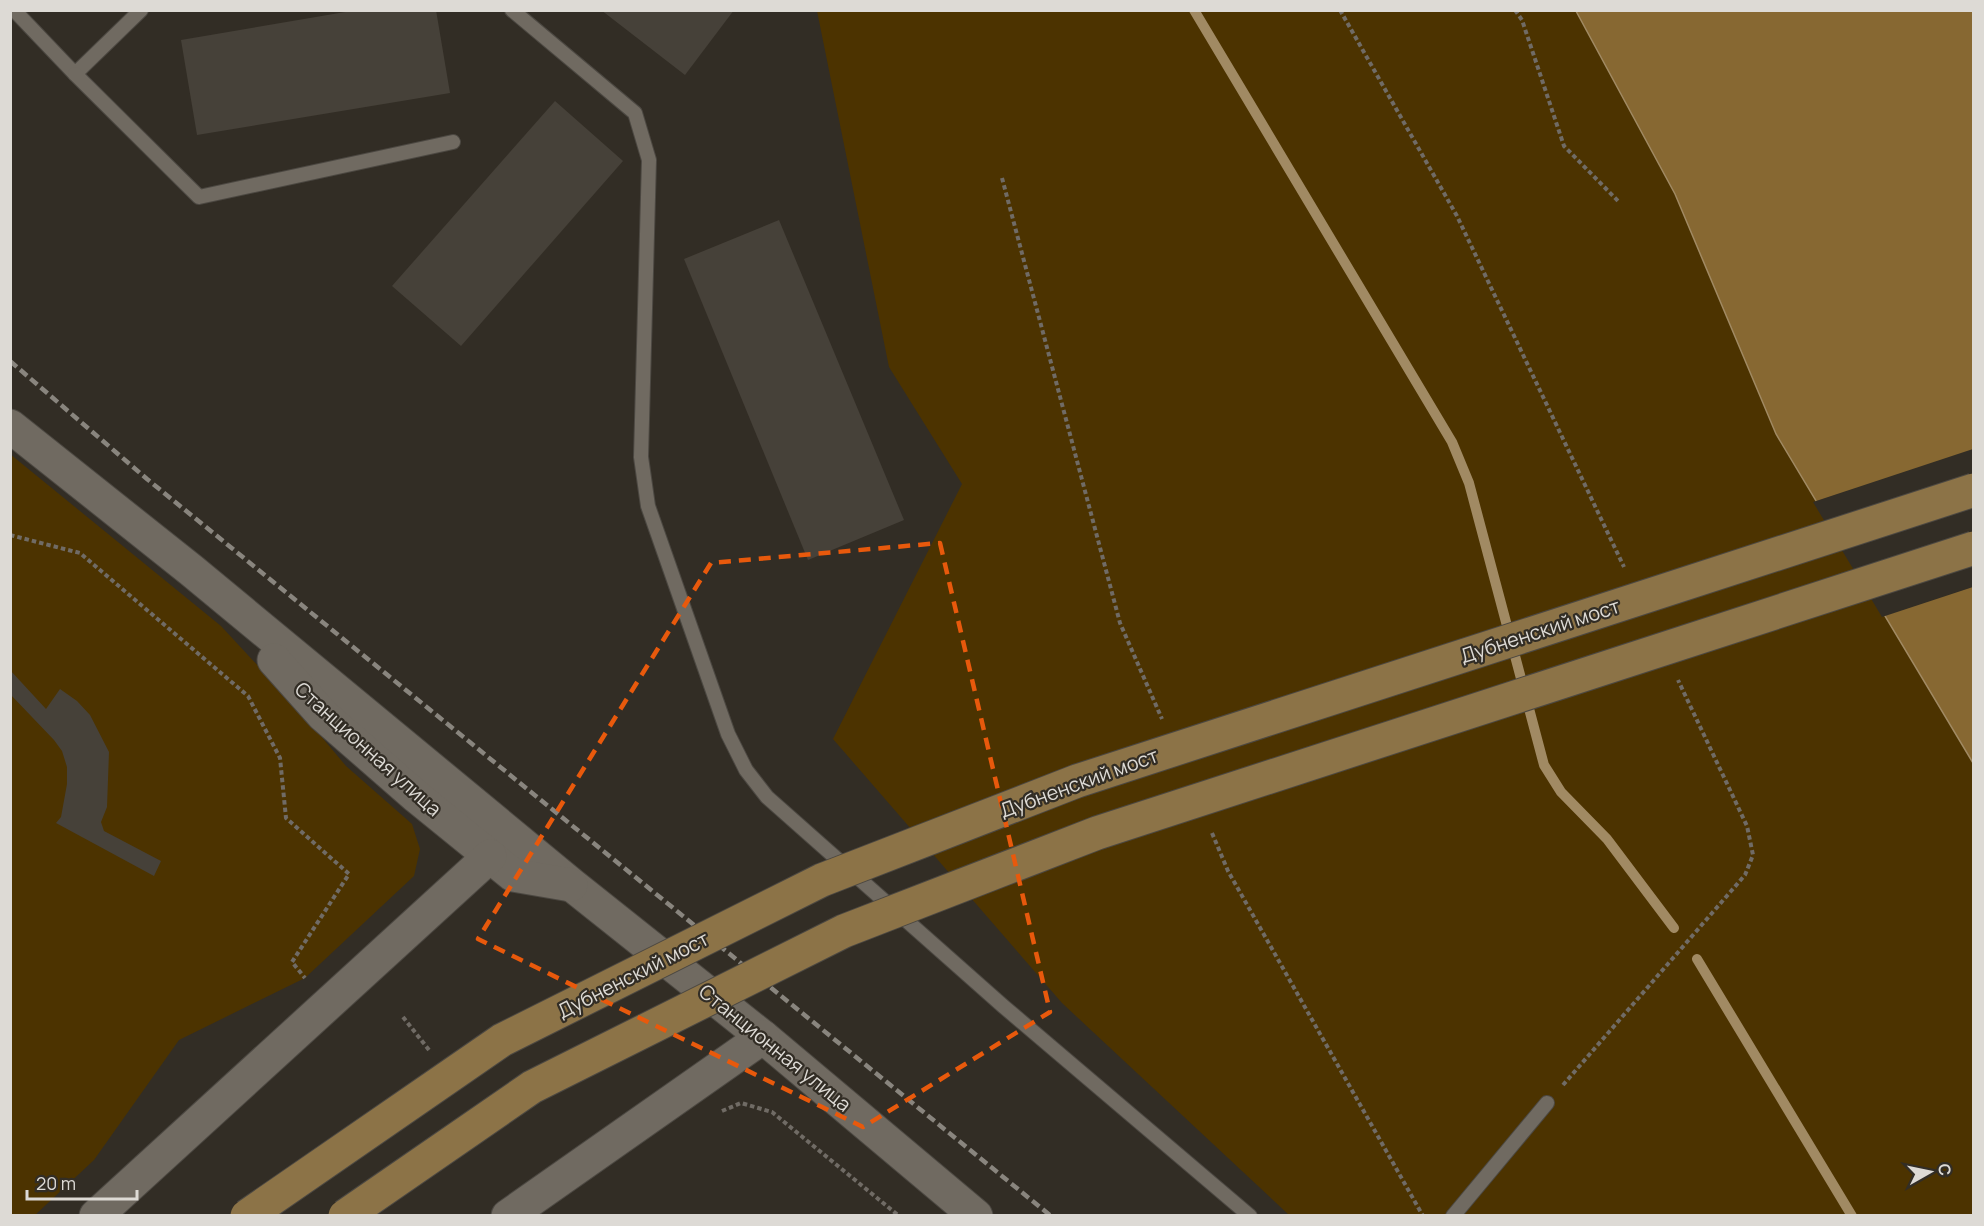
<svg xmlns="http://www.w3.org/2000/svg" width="1984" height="1226" viewBox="0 0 1984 1226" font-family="Manrope,sans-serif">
<rect width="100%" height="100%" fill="#322d25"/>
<g fill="#4c3300">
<path d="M817,11H1576L1675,194L1776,434L1973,763V1215H1289L1062,1003L833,739L962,484L889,367Z"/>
<path d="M10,454L221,626L299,710L346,766L412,824L420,849L414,876L305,978L179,1040L94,1160L34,1216L10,1215Z"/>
</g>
<path fill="#876832" stroke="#a18a63" stroke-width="1.5" d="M1576,11H1973V763L1776,434L1675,194Z"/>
<path fill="#322d25" d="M1973,449V587L1882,617L1813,502Z"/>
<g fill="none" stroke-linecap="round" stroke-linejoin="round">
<g stroke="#a18a63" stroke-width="10">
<path d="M1194,10L1452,442L1469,483L1544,765L1561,792L1607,839L1674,928"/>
<path d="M1697,959L1852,1216"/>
</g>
</g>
<g fill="#464139">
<path d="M357,10H436L450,93L197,135L181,40Z"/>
<path d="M601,10H734L685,75Z"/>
<path d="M555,101L623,161L461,346L392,286Z"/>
<path d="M779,220L904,520L808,560L684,259Z"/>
<path d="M10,670L46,709L60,689L77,701L90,715L109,752L107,807L101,822L104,831L161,861L154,876L56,823L61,817L67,784V767L62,751L54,740L10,694Z"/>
</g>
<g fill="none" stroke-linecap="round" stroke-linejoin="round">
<g stroke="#4c4842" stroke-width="16">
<g id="service">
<path d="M14,10L75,74L141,10"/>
<path d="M512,10L635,113L649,160L641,457L648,506L728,734L746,770L767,797L1003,1006L1250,1216"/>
<path d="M75,74L199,197L453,142"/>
<path d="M1453,1216L1547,1103"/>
</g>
</g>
<g stroke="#4c4842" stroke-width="35">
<g id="secondary">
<path d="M10,426L191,570L572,885L763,1037L976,1216"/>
<path d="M274,660L323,715L417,797L513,875L571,885"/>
<path d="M96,1216L490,856"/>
<path d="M508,1216L763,1037"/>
</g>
</g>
<g stroke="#706b65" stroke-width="4" stroke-dasharray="4.5 3" stroke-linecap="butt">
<path d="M1340,10L1457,216L1624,567"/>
<path d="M1515,10L1522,20L1564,146L1618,201"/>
<path d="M1002,178L1120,623L1162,719"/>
<path d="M10,535L80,553L248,696L280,758L286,818L349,874L292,962L305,978"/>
<path d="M1212,833L1228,871L1423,1216"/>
<path d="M403,1017L429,1050"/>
<path d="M1563,1085L1745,875L1753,855L1747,826L1678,680"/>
<path d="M722,1111L741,1103L772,1112L899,1216"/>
</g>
<use href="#service" stroke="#706a61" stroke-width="14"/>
<use href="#secondary" stroke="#706a61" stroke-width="33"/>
<path stroke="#89857e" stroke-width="4.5" stroke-dasharray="9 4.5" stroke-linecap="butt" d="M10,361L147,479L1051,1216"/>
<g stroke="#4c4842" stroke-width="35" stroke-linecap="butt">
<g id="primary-bridge">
<path d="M247,1216L502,1040L822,880L1077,781L1974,490"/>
<path d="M345,1216L532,1087L844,931L1097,833L1974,548"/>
</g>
</g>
<use href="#primary-bridge" stroke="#8c7347" stroke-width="33"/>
</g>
<path fill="none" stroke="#e8590c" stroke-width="4.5" stroke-dasharray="12 8" stroke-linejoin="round" d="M940,543L1050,1012L863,1127L478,939L711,563Z"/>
<g text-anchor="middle" stroke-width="4.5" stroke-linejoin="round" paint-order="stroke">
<g font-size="20" fill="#dddad5" stroke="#322d25">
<text transform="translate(1540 631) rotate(-18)" y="7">Дубненский мост</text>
<text transform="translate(368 749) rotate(42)" y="7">Станционная улица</text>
<text transform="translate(1079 783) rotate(-20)" y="7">Дубненский мост</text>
<text transform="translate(633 975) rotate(-27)" y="7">Дубненский мост</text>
<text transform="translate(775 1048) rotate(39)" y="7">Станционная улица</text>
</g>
</g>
<rect width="1984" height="1226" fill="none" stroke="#dddad5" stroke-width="24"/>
<g transform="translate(1930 1172) rotate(81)" stroke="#322d25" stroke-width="4.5" paint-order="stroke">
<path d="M0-4.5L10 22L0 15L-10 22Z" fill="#dddad5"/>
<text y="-9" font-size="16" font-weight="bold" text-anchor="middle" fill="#dddad5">С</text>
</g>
<path d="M27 1190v9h110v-9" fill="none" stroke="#dddad5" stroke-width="3"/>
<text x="36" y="1190" font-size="18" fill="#dddad5" stroke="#322d25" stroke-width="4.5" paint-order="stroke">20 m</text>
</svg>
